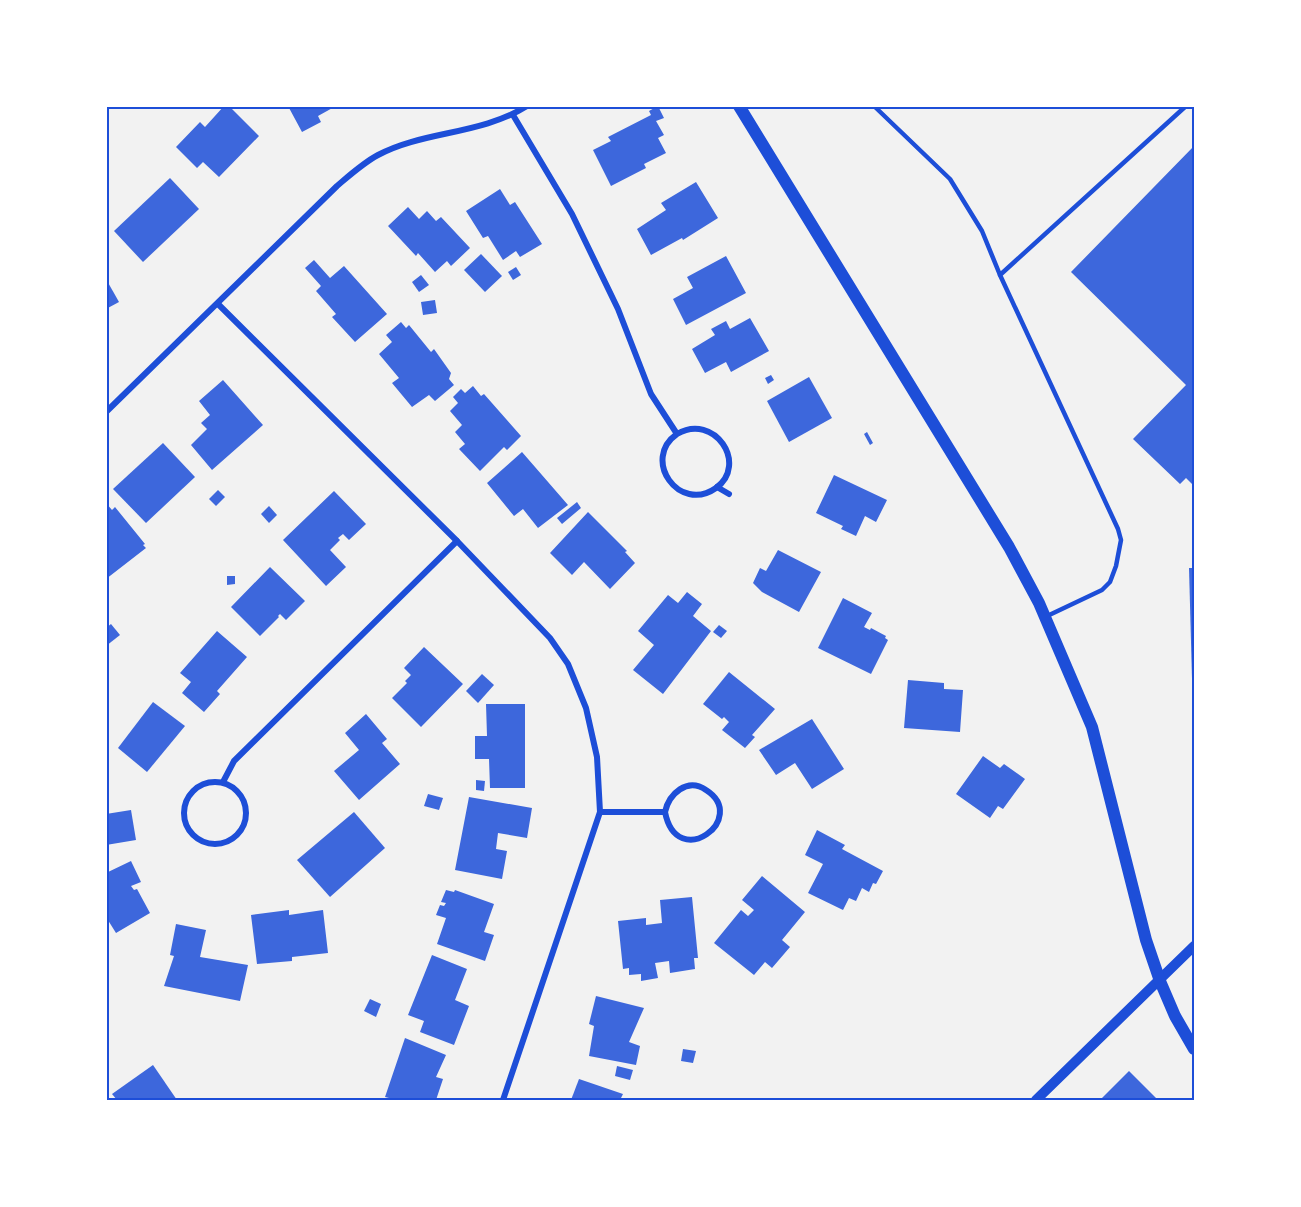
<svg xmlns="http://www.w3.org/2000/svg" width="1301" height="1207" viewBox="0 0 1301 1207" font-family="Lato,sans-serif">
<rect width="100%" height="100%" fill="#f2f2f2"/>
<g fill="#3d67dc">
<path d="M224,106H229L259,136L219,177L203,162L197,168L176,147L200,122L205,127Z"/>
<path d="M288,106H336L318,116L321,122L302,132Z"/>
<path d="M658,106L664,118L656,121L664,135L658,138L666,153L644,164L646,168L611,186L593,150L611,141L608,137L651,115L649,111Z"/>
<path d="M1194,146V486L1186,478L1180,484L1133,439L1186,385L1071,272Z"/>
<path d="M170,178L199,209L143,262L114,231Z"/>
<path d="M696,182L718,218L683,240L682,238L651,255L637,229L666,210L661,203Z"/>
<path d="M500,189L510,205L515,202L542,244L520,257L516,251L503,260L488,236L483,238L466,211Z"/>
<path d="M408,207L419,219L427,211L436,221L441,217L470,248L451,266L447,261L435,272L418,253L416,256L388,226Z"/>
<path d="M481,254L502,276L485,292L464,270Z"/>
<path d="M726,256L746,293L686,325L673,299L693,288L687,277Z"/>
<path d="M314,260L330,278L344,266L387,314L355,342L332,317L336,314L316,291L321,286L305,268Z"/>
<path d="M516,267L521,275L513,280L508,272Z"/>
<path d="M421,275L429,285L419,292L412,282Z"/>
<path d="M106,279L119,302L106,309Z"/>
<path d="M435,300L437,313L423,315L421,302Z"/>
<path d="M750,318L769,351L731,372L726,362L705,373L692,349L715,335L711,329L726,321L730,329Z"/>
<path d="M401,322L406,328L409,325L431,352L434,349L451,373L449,379L454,385L435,401L429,395L412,407L392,383L399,378L379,354L392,342L386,335Z"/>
<path d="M771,375L774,380L768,384L765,378Z"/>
<path d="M809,377L832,418L789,442L767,401Z"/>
<path d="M223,380L263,425L212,470L191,445L207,429L201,423L210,415L199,401Z"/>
<path d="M473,386L481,396L484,394L521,436L507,450L504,447L480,471L459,449L465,444L455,432L462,425L450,411L458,403L453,397L461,389L465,393Z"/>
<path d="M867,432L873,443L870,445L864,434Z"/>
<path d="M163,443L195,477L146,523L113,489Z"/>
<path d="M522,452L568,505L538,528L523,509L514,516L487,483Z"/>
<path d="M834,475L887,500L876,522L865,516L856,536L841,529L843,526L816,513Z"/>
<path d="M218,490L225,497L216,506L209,499Z"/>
<path d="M334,491L366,524L349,540L343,534L338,538L340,540L330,550L346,567L326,586L283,540Z"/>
<path d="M577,502L581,508L562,524L557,518Z"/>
<path d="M106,503L112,510L115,507L145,544L143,545L146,548L106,579Z"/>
<path d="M269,506L277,515L269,523L261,514Z"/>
<path d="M588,512L627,551L625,552L635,563L610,589L584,562L572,575L550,553Z"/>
<path d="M778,550L821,572L799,612L762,592L753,583L760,568L766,571Z"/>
<path d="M270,567L305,601L286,620L280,614L278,616L279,617L260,636L231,607Z"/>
<path d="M1189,568H1194V716H1193Z"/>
<path d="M227,576H235V584L227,585Z"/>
<path d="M687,592L702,604L693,616L711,631L663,694L633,670L654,645L638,631L668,595L678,603Z"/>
<path d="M843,598L872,613L864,627L870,630L871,628L886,636L885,638L888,640L871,674L818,648Z"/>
<path d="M111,624L120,635L106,646V628Z"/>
<path d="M719,625L727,631L721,638L713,632Z"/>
<path d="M217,631L247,657L217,691L220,694L204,712L182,693L191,682L180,673Z"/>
<path d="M424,647L463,684L421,727L392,698L407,683L405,681L411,675L404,668Z"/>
<path d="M729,672L775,709L752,735L755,737L745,748L722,730L729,722L724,717L722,719L703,704Z"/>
<path d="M482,674L494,685L478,703L466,691Z"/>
<path d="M908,680L944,683V689L963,690L960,732L904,728Z"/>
<path d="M153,702L185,726L147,772L118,748Z"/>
<path d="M486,704H525V788H490L489,759H475V736H487Z"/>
<path d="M366,714L387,739L382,743L400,764L359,800L334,771L359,750L345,733Z"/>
<path d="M812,719L844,769L812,789L795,763L776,775L759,750Z"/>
<path d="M983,756L1000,768L1004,764L1025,779L1003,809L998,806L990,818L956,794Z"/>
<path d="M476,780L485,781L484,791L476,790Z"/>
<path d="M428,794L443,798L439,810L424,806Z"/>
<path d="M469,797L532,808L527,838L498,833L496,849L507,851L502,879L455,870Z"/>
<path d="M131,810L136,840L106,845V814Z"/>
<path d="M354,812L385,848L330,897L297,860Z"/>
<path d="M817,830L845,845L842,849L883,871L876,884L873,883L869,892L862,888L856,901L849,898L843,910L808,893L823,864L805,855Z"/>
<path d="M131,861L141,882L131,886L134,890L137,889L150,913L116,933L106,917V873Z"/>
<path d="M762,876L805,912L782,940L790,947L772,968L765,962L754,975L714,943L741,910L748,916L754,910L742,900Z"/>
<path d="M446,890L454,892L455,890L494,904L484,932L494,935L485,961L437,944L446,918L436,915L440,905L444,906L446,903L441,902Z"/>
<path d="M692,897L698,958H694L695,969L670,973L669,961L655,963L658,978L641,981V974L629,975V968L623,969L618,921L646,918V925L662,923L660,900Z"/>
<path d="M289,910V915L323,910L328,953L292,957V961L257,964L251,915Z"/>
<path d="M176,924L206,930L200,957L248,965L240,1001L164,986L174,956L170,955Z"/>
<path d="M432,955L467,969L455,1000L469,1006L454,1045L420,1032L424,1021L408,1015Z"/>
<path d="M596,996L644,1008L629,1042L640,1046L636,1065L589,1056L594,1026L589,1024Z"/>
<path d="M370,999L381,1004L376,1017L364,1011Z"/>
<path d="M405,1038L446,1055L436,1077L443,1079L436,1100H397L385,1097Z"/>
<path d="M683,1049L696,1051L693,1063L681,1061Z"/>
<path d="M153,1065L177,1100H117L112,1094Z"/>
<path d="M617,1066L633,1070L630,1080L615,1076Z"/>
<path d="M1129,1071L1158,1100H1100Z"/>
<path d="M579,1079L623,1094L620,1100H571Z"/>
</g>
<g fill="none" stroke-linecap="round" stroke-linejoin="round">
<g stroke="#1d4ed8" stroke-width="4.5">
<path d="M874,106L950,179L982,231L1000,275"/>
<path d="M1045,617L1102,590L1110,582L1116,566L1121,540L1118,529L1000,275L1186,106"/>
</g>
<g stroke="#1d4ed8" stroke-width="6">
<path d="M513,115L572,214L618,309L651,394L677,434C641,459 679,514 716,488C749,464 714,412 677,434"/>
<path d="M218,304L457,541L550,638L568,664L586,708L597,757L600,812L503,1100"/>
<path d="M106,412L337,186C350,175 363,163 378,155C422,131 481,135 527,106"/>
<path d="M717,487L729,494"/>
<circle cx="215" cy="813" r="31"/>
<path d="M223,782L234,761L457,541"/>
<path d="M600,812H665C677,873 750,818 706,790C687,777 669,794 665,812"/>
</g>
<path stroke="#1d4ed8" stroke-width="10" d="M1036,1100L1194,946"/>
<path stroke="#1d4ed8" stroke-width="12" d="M739,106L1009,547L1039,603L1092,727L1146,940L1160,981L1175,1016L1194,1049"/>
</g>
<rect width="1301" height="1207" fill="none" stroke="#ffffff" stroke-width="216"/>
<rect x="108" y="108" width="1085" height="991" fill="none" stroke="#1d4ed8" stroke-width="2"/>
</svg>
